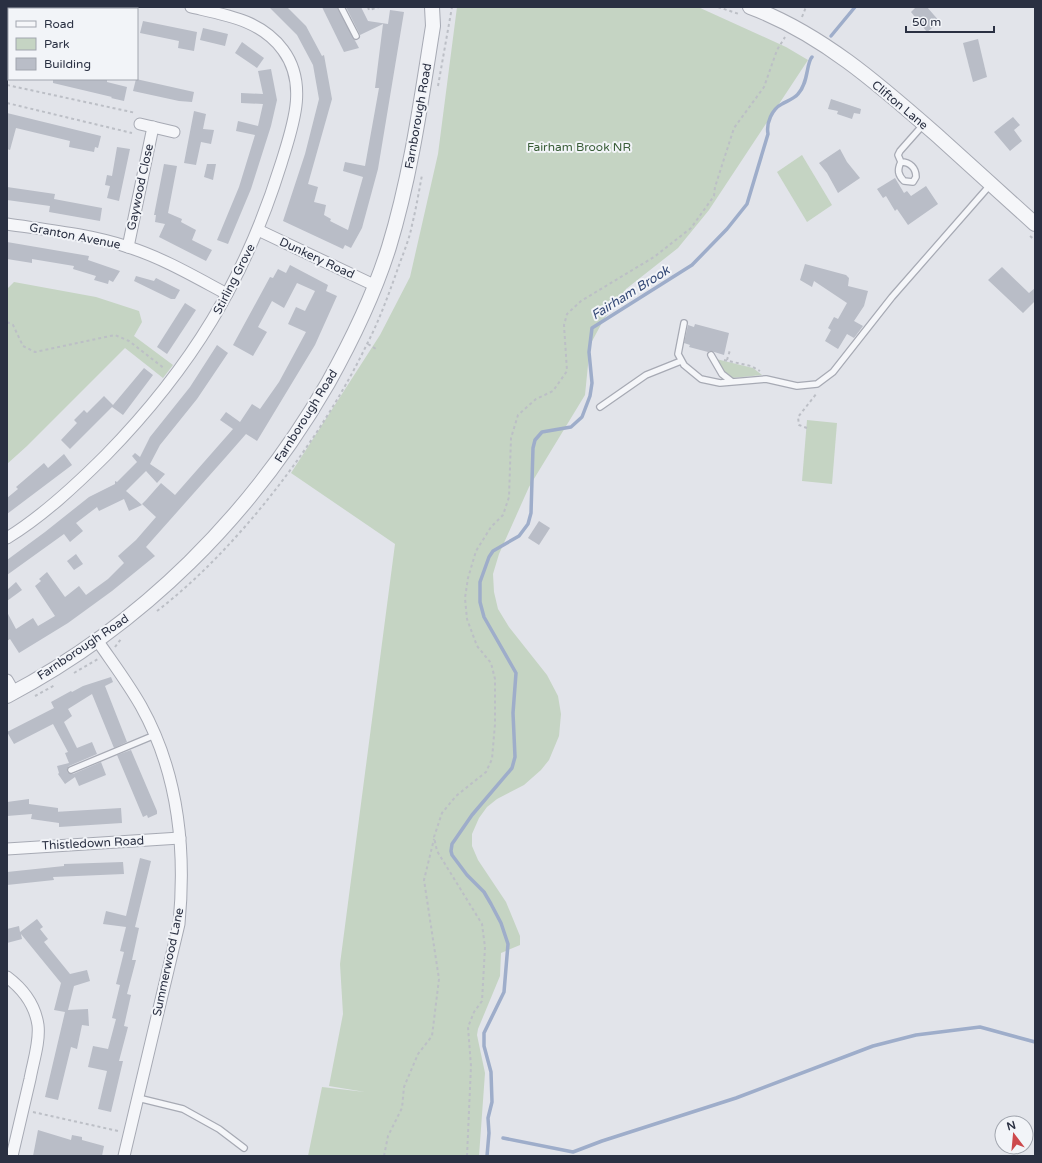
<svg xmlns="http://www.w3.org/2000/svg" width="1042" height="1163" viewBox="0 0 1042 1163" font-family="'Varela Round',sans-serif">
<rect width="100%" height="100%" fill="#e2e4ea"/>
<g fill="#c5d4c3">
<path d="M457,7H698L786,47L808,60L709,210L678,248L626,289L604,319L590,345L585,395L529,487L499,554L493,574L494,592L498,609L509,627L547,675L558,696L561,714L559,736L549,760L541,770L524,785L497,799L487,807L479,818L472,834V846L478,860L506,902L520,936V945L501,953L500,976L478,1029L477,1035L485,1073L479,1156H308L322,1087L365,1092L329,1086L343,1014L340,964L395,544L291,473L380,335L410,277L438,154Z"/>
<path d="M802,155L832,205L807,222L777,172Z"/>
<path d="M14,282L96,297L139,311L142,322L134,336L173,365L163,378L125,348L27,446L7,464V289Z"/>
<path d="M716,359L753,368L762,375L732,378L723,370Z"/>
<path d="M807,420L837,423L832,484L802,481Z"/>
</g>
<g fill="none" stroke-linecap="round" stroke-linejoin="round">
<g stroke="#9eadca" stroke-width="3.5">
<path d="M831,36L855,7"/>
<path d="M503,1138L573,1152L602,1141L736,1098L873,1046L916,1035L980,1027L1035,1042"/>
<path d="M487,1156L489,1133L488,1118L492,1102L491,1072L484,1046V1033L504,992L508,944L501,923L491,904L484,892L467,875L452,855L451,851L452,844L472,815L512,768L515,757L513,713L516,673L484,617L480,602V582L489,557L493,551L519,536L528,524L531,513L533,448L535,440L542,432L571,427L582,417L590,396L592,383L589,352L592,328L692,265L727,229L747,204L768,134C766,123 772,109 782,104C787,101 794,99 798,94C809,82 806,63 812,57"/>
</g>
</g>
<g fill="#b9bdc7">
<path d="M269,7H287L306,26L322,56L324,55L332,99L308,184L318,187L314,202L326,205L324,215L331,219L330,221L348,230L363,177L343,171L345,162L365,166L379,88H375L383,24L360,35L346,7H361L368,21L388,24L390,10L404,12L378,169L362,228L351,248L345,245L343,249L283,221L305,154L319,99L313,65L297,35Z"/>
<path d="M322,7H337L359,48L344,52Z"/>
<path d="M916,7H927L940,22L927,32L911,12Z"/>
<path d="M143,21L197,32L194,51L178,48L179,41L140,33Z"/>
<path d="M203,28L228,34L225,46L200,40Z"/>
<path d="M978,39L987,77L973,82L963,43Z"/>
<path d="M242,42L264,58L257,68L235,53Z"/>
<path d="M271,69L277,100L271,126L251,189L228,244L217,240L239,187L255,135L236,131L238,121L258,126L263,104L241,103V93L263,94L258,71Z"/>
<path d="M53,79H107V82L127,87L124,101L111,98L112,97L53,83Z"/>
<path d="M136,79L194,92L192,102L179,101L133,91Z"/>
<path d="M831,99L861,109L860,114L854,113L852,119L837,114L838,111L828,109Z"/>
<path d="M194,111L206,114L203,129L214,130L211,144L201,142L196,165L184,163Z"/>
<path d="M7,113L101,136L98,148L95,147L94,152L69,147L70,141L16,128L10,150L7,149Z"/>
<path d="M1013,117L1020,125L1014,130L1022,141L1010,151L994,132Z"/>
<path d="M117,147L130,149L119,201L107,198L110,186L105,185L107,175L112,176Z"/>
<path d="M840,149L847,162L860,178L838,193L827,173L819,163Z"/>
<path d="M164,164L177,166L168,213L182,219L181,222L196,230L192,240L212,250L206,261L159,237L165,224L155,222L156,215H154Z"/>
<path d="M207,164H216L213,180L204,177Z"/>
<path d="M895,178L904,193L907,191L911,196L926,186L938,204L908,225L897,209L895,211L886,196L883,198L877,189Z"/>
<path d="M7,187L55,194L54,199L102,208L100,221L49,212L50,206L7,200Z"/>
<path d="M7,242L89,256L88,260L120,271L113,282L109,280L108,284L94,280L96,276L73,269L74,266L32,259V263L7,259Z"/>
<path d="M805,264L846,275L849,278L848,286L868,291L864,306L854,321L863,326L854,338L847,334L838,349L825,341L831,330L828,328L834,317L838,319L847,303L814,281L812,287L800,280Z"/>
<path d="M290,265L328,285L326,291L337,296L315,345L257,441L246,434L225,458L146,547L155,556L112,591L68,623L19,653L10,639L7,641V612L16,629L33,618L38,626L55,616L35,586L41,581L39,579L47,572L65,597L79,586L86,595L108,579L124,563L118,556L136,540L156,517L142,504L146,500L161,483L175,495L233,429L220,420L226,412L240,422L252,404L260,409L279,382L306,332L288,324L296,307L305,311L315,291L297,283L284,308L272,301L258,327L267,332L253,356L233,345L270,277L273,278L278,269L286,273Z"/>
<path d="M1002,267L1029,293L1035,288V301L1023,313L988,280Z"/>
<path d="M136,276L154,281L156,278L180,290L175,299H171L134,281Z"/>
<path d="M185,303L196,310L167,354L157,347Z"/>
<path d="M695,324L729,333L724,355L711,351L708,352L689,347L690,345L684,343L688,325L694,327Z"/>
<path d="M217,345L228,353L197,399L160,445L150,464L165,474L157,483L146,471L126,491L142,505L129,511L124,499L99,511L97,507L76,523L83,531L70,542L64,534L7,575V560L45,532L89,497L115,484V481L117,482L137,462L132,456L135,453L140,457L150,437L190,387Z"/>
<path d="M144,368L153,375L123,415L112,407L70,449L61,440L77,423L74,420L84,410L87,413L104,396L113,405Z"/>
<path d="M64,454L72,465L7,514V498L18,489L16,487L44,463L48,468Z"/>
<path d="M539,521L550,528L539,545L528,538Z"/>
<path d="M76,554L83,564L74,570L67,561Z"/>
<path d="M16,582L22,590L7,601V590Z"/>
<path d="M111,677L113,682L105,686L127,742L114,748L92,694L68,709L72,716L64,722L77,748L92,742L97,754L69,766L67,769L68,773L73,774L101,762L106,775L79,786L75,777L65,784L58,774L59,773L57,766L69,763L65,753L68,752L53,724L14,744L7,732L54,708L51,702L71,691L72,692L83,686Z"/>
<path d="M131,750L157,811V814L148,818L147,815L143,817L117,755Z"/>
<path d="M29,799V804L58,808V812H54L121,808L122,823L59,827V823L31,819L32,814L7,816V802Z"/>
<path d="M140,858L151,861L135,927L139,928L132,960H136L127,994L131,995L124,1026L128,1027L119,1061H123L111,1112L98,1109L107,1071L88,1067L93,1046L108,1049L116,1019L112,1018L120,985L116,984L124,952L120,951L126,927L103,924L106,911L126,916Z"/>
<path d="M123,862L124,874L53,877L54,880L7,885V872L64,866V864Z"/>
<path d="M37,919L43,927L40,929L48,939L44,942L70,974L87,970L90,981L74,986L68,1010L88,1009L89,1026L82,1025L77,1049L71,1047L58,1100L45,1097L65,1012L54,1010L61,983L21,934L22,939L7,943V929L19,926L20,932Z"/>
<path d="M38,1130L71,1140L72,1135L82,1137V1140L104,1146L102,1156H33Z"/>
</g>
<g fill="none" stroke-linecap="round" stroke-linejoin="round">
<g stroke="#a7aab4" stroke-width="8">
<g id="service">
<path d="M341,7L356,36"/>
<path d="M901,162C897,170 898,175 904,181L913,182L916,177C916,168 910,162 901,162L898,155L900,151L923,125"/>
<path d="M684,323L678,354L684,365L701,379L720,383L766,379L797,386L817,384L833,372L892,297L991,184"/>
<path d="M711,355L722,374L731,381"/>
<path d="M600,407L646,375L681,361"/>
<path d="M71,770L155,735"/>
<path d="M138,1098L183,1109L219,1129L244,1148"/>
</g>
</g>
<g stroke="#a7aab4" stroke-width="13">
<g id="minor">
<path d="M140,124L174,132"/>
<path d="M7,224C47,230 89,234 128,247C163,258 195,277 227,294"/>
<path d="M258,230L376,286"/>
<path d="M128,247L153,127"/>
<path d="M7,538C43,516 76,485 106,455C191,368 245,280 281,164C292,128 309,85 283,50C261,20 226,15 191,7"/>
<path d="M97,640C112,662 128,683 141,706C178,772 186,850 179,924L124,1156"/>
<path d="M7,680L14,692"/>
<path d="M7,849L180,838"/>
<path d="M7,977C23,989 35,1005 38,1025C40,1042 33,1062 30,1079C24,1104 18,1130 12,1156"/>
</g>
</g>
<g stroke="#a7aab4" stroke-width="16">
<g id="tertiary">
<path d="M750,7C823,34 883,88 940,138C972,167 1003,195 1035,224"/>
<path d="M7,696C142,625 252,515 328,383C352,340 374,295 389,247C411,175 421,101 433,26L432,7"/>
</g>
</g>
<g stroke="#bcbfc6" stroke-width="2" stroke-dasharray="3 3" stroke-linecap="butt">
<path d="M368,7L369,10L379,7"/>
<path d="M718,7L739,14"/>
<path d="M802,17L806,7"/>
<path d="M7,85L136,113"/>
<path d="M438,86L452,7"/>
<path d="M7,103L132,133"/>
<path d="M1030,236L1035,240"/>
<path d="M7,322L13,325L23,346L35,352L115,335L129,341L165,369"/>
<path d="M368,344L376,349"/>
<path d="M724,360L751,366L760,371"/>
<path d="M727,360L730,350"/>
<path d="M807,428L799,425L798,417L817,393"/>
<path d="M157,611C239,548 322,438 367,344C379,321 388,296 397,271C402,256 409,241 412,225C416,209 419,191 422,175"/>
<path d="M115,647L121,639"/>
<path d="M74,673L98,659"/>
<path d="M35,696L55,685"/>
<path d="M33,1112L118,1131"/>
<path d="M384,1156L388,1136L402,1108L404,1087L418,1054L432,1036L439,979L424,880L434,839"/>
<path d="M467,1156L471,1066L468,1027L474,1012L482,1001L485,947L482,924L437,851L434,837L442,813L456,796L486,772L492,759L495,724V679L491,663L477,646L467,619L465,598L468,578L476,551L491,527L503,515L509,497L511,438L518,415L536,399L553,391L567,371L564,325L567,314L581,301L654,257L691,228L714,196L715,187L734,128L764,87L777,50L785,37"/>
</g>
<use href="#service" stroke="#f5f6f9" stroke-width="5.5"/>
<use href="#minor" stroke="#f5f6f9" stroke-width="11"/>
<use href="#tertiary" stroke="#f5f6f9" stroke-width="14"/>
</g>
<g text-anchor="middle" stroke-width="4" stroke-linejoin="round" paint-order="stroke">
<g font-size="12" fill="#2a3042" stroke="#f2f4f8">
<text transform="translate(900 105) rotate(40)" y="4">Clifton Lane</text>
<text transform="translate(418 116) rotate(-80)" y="4">Farnborough Road</text>
<text transform="translate(140 187) rotate(-78)" y="4">Gaywood Close</text>
<text transform="translate(75 236) rotate(11)" y="4">Granton Avenue</text>
<text transform="translate(317 258) rotate(25)" y="4">Dunkery Road</text>
<text transform="translate(234 279) rotate(-63)" y="4">Stirling Grove</text>
<text transform="translate(306 416) rotate(-58)" y="4">Farnborough Road</text>
<text transform="translate(83 647) rotate(-34)" y="4">Farnborough Road</text>
<text transform="translate(93 843) rotate(-3)" y="4">Thistledown Road</text>
<text transform="translate(168 962) rotate(-78)" y="4">Summerwood Lane</text>
</g>
<g font-size="12" fill="#3a5e38" stroke="#f2f4f8">
<text x="579" y="151">Fairham Brook NR</text>
</g>
<g font-size="13" font-style="italic" fill="#344976" stroke="#f2f4f8">
<text transform="translate(630 292) rotate(-32)" y="5">Fairham Brook</text>
</g>
</g>
<rect width="1042" height="1163" fill="none" stroke="#2a3042" stroke-width="16"/>
<rect x="8" y="8" width="130" height="72" fill="#f2f4f8" stroke="#a2a6af"/>
<rect x="16" y="21" width="20" height="6" fill="#f5f6f9" stroke="#a2a6af"/>
<text x="44" y="28" font-size="12" fill="#2a3042">Road</text>
<rect x="16" y="38" width="20" height="12" fill="#c5d4c3" stroke="#a2a6af"/>
<text x="44" y="48" font-size="12" fill="#2a3042">Park</text>
<rect x="16" y="58" width="20" height="12" fill="#b9bdc7" stroke="#a2a6af"/>
<text x="44" y="68" font-size="12" fill="#2a3042">Building</text>
<g transform="translate(1014 1135) rotate(344)"><circle r="19" fill="#f2f4f8" stroke="#a2a6af"/>
<path d="M0-3L7 15L0 10L-7 15Z" fill="#cd494c"/>
<text y="-6" font-size="11" font-weight="bold" text-anchor="middle" fill="#2a3042">N</text>
</g>
<path d="M906 26v6h88v-6" fill="none" stroke="#2a3042" stroke-width="2"/>
<text x="912" y="26" font-size="12" fill="#2a3042" stroke="#f2f4f8" stroke-width="3" paint-order="stroke">50 m</text>
</svg>
